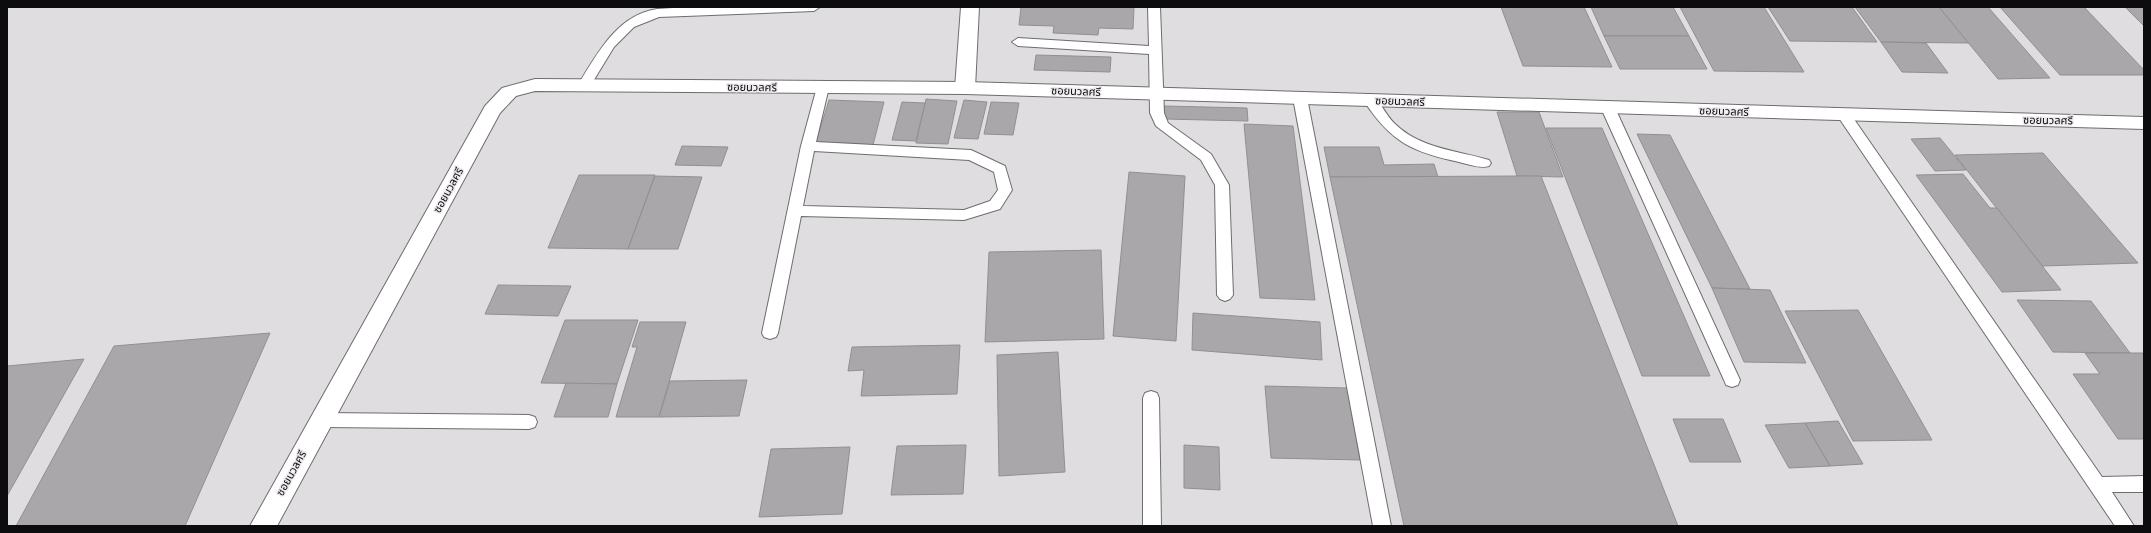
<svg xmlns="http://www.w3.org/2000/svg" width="2151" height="533" viewBox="0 0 2151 533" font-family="Roboto,'Noto Sans Thai',sans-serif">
<rect width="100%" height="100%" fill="#e0dde1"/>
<g fill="#aaa7ab" stroke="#918f92">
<path d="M1021,7H1134L1133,29L1099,28L1098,35L1053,33L1054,26L1019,25Z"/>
<path d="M1501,7H1584L1612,67L1523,66Z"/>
<path d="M1591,7H1673L1689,36H1604Z"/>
<path d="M1680,7H1764L1804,72L1714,71Z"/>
<path d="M1768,7H1852L1877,42L1790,41Z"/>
<path d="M1855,7H1939L1969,43L1881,42Z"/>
<path d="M1939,7H1988L2050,78L1998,79Z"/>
<path d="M2000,7H2084L2144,70V75H2060Z"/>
<path d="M2125,7H2144V26Z"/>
<path d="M1604,36H1689L1707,69H1620Z"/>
<path d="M1881,42L1926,43L1948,73L1902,72Z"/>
<path d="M1036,55L1111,57L1110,72L1034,70Z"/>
<path d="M926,99L957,101L948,144L916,143Z"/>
<path d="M829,100L884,102L873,145L816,142Z"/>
<path d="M964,100L987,102L978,139L954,138Z"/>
<path d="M902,102L925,103L916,141L892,140Z"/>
<path d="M991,102L1019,103L1013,135L984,134Z"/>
<path d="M1164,106L1247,108L1248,121L1164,119Z"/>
<path d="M1497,112H1539L1563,177L1517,176Z"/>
<path d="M1244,124L1293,126L1315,300L1260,298Z"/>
<path d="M1546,128H1602L1710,376H1642Z"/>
<path d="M1637,134L1670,135L1750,289L1712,288Z"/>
<path d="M1940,138L1966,170L1935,171L1911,139Z"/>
<path d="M682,146L728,147L721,166L675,165Z"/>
<path d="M1324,147H1379L1384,165L1434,164L1438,177H1330Z"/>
<path d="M2043,153L2138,263L2042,266L1955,155Z"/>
<path d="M1129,172L1185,176L1176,341L1113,336Z"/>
<path d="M1963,174L1990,208H1997L2061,290L2002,292L1916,175Z"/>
<path d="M579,175H655L628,249L548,248Z"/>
<path d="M655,176L702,177L678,249H628Z"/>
<path d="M1517,176H1541L1678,526H1404L1330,177Z"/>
<path d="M1101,250L1104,339L985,342L989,252Z"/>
<path d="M498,285L571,286L558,316L485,314Z"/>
<path d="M1712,288L1770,290L1806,363L1744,362Z"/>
<path d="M2017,300L2091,301L2130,353L2053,352Z"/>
<path d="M1858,310L1932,440L1853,441L1785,311Z"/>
<path d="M1193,313L1320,322L1322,360L1192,350Z"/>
<path d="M565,320H638L617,384L541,383Z"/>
<path d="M640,322H686L659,417H616L637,347H632Z"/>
<path d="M270,333L185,526H16L114,346Z"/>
<path d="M960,345L957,394L861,396L864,370L848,371L852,347Z"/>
<path d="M1058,352L1065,472L999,476L997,355Z"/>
<path d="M2085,353H2144V439H2118L2073,374H2100Z"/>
<path d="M84,359L7,496V366Z"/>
<path d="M747,380L739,416L659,417L670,381Z"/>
<path d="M566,383L617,384L608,417H554Z"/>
<path d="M1265,386L1349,388L1360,460L1271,458Z"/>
<path d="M1673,419H1723L1741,462H1690Z"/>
<path d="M1838,421L1863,464L1830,466L1805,423Z"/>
<path d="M1805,423L1830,466L1789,468L1765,425Z"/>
<path d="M966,445L963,494L891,495L897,446Z"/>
<path d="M1184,445L1219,447L1220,490L1184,488Z"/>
<path d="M850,447L842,514L759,517L771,449Z"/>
</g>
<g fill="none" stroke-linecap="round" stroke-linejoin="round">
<g stroke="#6e6c6f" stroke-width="2">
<g id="service">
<path d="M719,7H820L814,11L659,17L634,27L614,47L589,88L584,89L578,85C597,54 617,15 657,9C678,7 699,8 719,7Z"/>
<path d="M1148,7H1160L1164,113L1168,123L1211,154L1229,185L1233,295L1230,299L1225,301L1220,299L1217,295L1215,185L1201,160L1156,126L1150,113L1149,54L1018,46L1012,42L1018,38L1149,46Z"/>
<path d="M823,83L829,87L816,142L971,150L1005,166L1012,190L1000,209L964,220L801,216L778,333L776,337L770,339L764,337L762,333L801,146L817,87ZM814,151L969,160L994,172L998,190L990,201L964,210L803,206Z"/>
<path d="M1300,94L1307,98L1391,526H1373L1293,98Z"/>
<path d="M1371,97L1376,98C1382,106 1387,116 1394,123C1420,149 1456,150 1489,160L1491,163L1489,166C1480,169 1468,164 1459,162C1412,152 1391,142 1364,101Z"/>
<path d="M1608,104L1615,108L1740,380L1738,385L1732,387L1726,385L1724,380L1601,108Z"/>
<path d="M1844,111L1849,112L2102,477L2144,476V492H2112L2134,526H2115L1839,118L1837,115L1839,112Z"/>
<path d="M1151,391L1157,393L1159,398L1161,526H1143V398L1145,393Z"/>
<path d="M321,413L529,415L535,417L537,422L535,427L529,429L321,427L315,425L313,420L315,415Z"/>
</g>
</g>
<g stroke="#6e6c6f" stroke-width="2">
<path id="minor" d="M961,7H979L975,88L972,92L965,94L958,92L955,88Z"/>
</g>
<g stroke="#6e6c6f" stroke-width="2">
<path id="tertiary" d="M535,79L965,82L2144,117V129L965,94L535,91L516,96L500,113L277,526H250L485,106L502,88Z"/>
</g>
<use href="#service" fill="#fff" fill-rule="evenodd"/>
<use href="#minor" fill="#fff" fill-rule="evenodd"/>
<use href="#tertiary" fill="#fff" fill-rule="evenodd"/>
</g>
<g text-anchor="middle" stroke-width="3" stroke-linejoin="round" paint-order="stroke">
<g font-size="11" fill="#0c0b0d" stroke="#eeebee">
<text transform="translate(752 87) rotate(1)" y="4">ซอยนวลศรี</text>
<text transform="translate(1076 91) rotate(2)" y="4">ซอยนวลศรี</text>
<text transform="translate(1400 101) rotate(2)" y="4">ซอยนวลศรี</text>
<text transform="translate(1724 111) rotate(2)" y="4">ซอยนวลศรี</text>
<text transform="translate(2048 120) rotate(1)" y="4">ซอยนวลศรี</text>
<text transform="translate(448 190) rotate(-61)" y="4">ซอยนวลศรี</text>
<text transform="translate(291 473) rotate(-61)" y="4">ซอยนวลศรี</text>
</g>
</g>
<rect width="2151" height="533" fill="none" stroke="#0c0b0d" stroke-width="16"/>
</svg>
